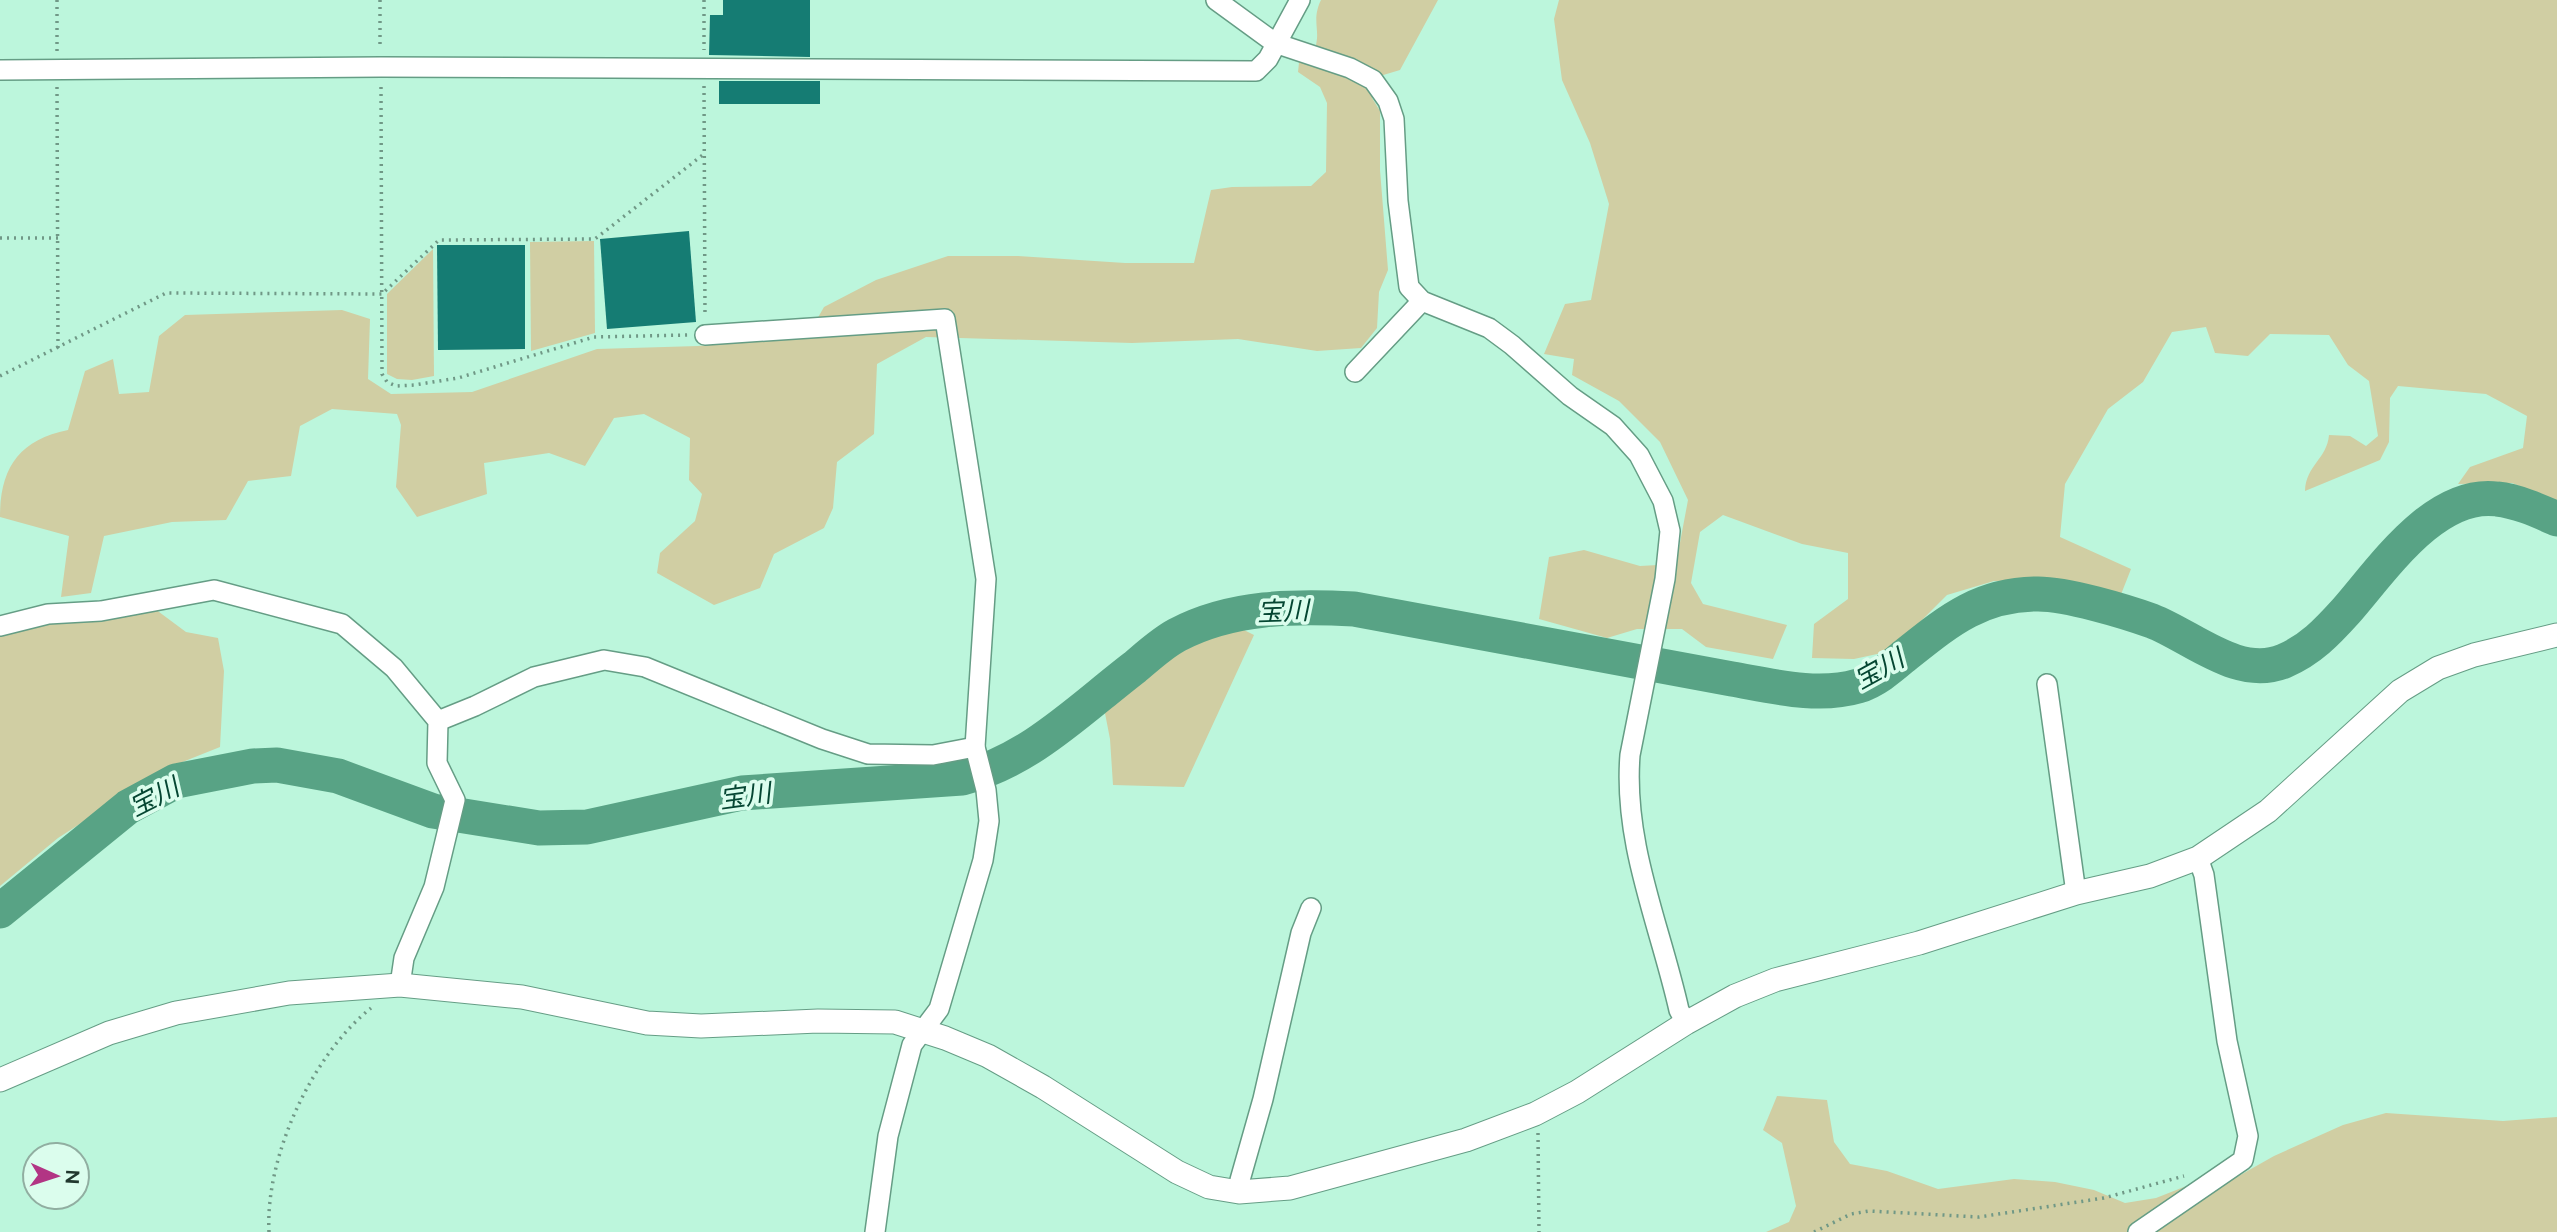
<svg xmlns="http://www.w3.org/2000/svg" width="2557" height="1232" viewBox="0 0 2557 1232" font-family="Figtree,'Noto Sans JP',sans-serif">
<rect width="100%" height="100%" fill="#bcf6dc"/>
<g fill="#d0cea3">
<path d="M1321,0H1438L1400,70L1380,76L1372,98L1380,111V170L1388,270L1379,292L1377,328L1361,348L1317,351L1238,339L1132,343L926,337L877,364L874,434L837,462L833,508L824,528L774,554L760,588L714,605L657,573L660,553L695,521L702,494L689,480L690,438L644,414L614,418L585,466L549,453L484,463L487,494L417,517L396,487L401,425L397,414L332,409L300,426L291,476L248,481L226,520L172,522L104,536L91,593L61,597L69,536L0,517C0,468 19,440 68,430L85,371L113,359L119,394L149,392L159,336L185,315L342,310L370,319L368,379L391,394L472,392L597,349L698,346L808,335L824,307L876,280L948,256H1018L1125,263H1194L1211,190L1232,187L1311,186L1326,172L1327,103L1320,87L1298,72L1299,63L1309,61C1326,33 1309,25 1321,0Z"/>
<path d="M1559,0H2557V501L2512,483L2458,484L2470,467L2523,448L2527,416L2486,394L2398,386L2390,398L2389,442L2380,460L2305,491C2306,465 2327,459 2329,435L2350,436L2366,446L2378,436L2369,381L2348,365L2329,335L2270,334L2248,356L2215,353L2206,327L2172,332L2143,382L2108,409L2065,484L2060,537L2131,569L2120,597L2053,580L1994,581L1947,595L1891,651L1854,659L1812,658L1814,624L1848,599V553L1802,544L1723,515L1700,532L1691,583L1703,604L1787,625L1773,659L1706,647L1682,629H1637L1607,638L1539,619L1549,557L1584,550L1640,566L1676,564L1688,500L1660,442L1619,401L1572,375L1574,359L1544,354L1565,304L1591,300L1609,204L1590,143L1562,80L1554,19Z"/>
<path d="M594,241L595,333L531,351L530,242Z"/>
<path d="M433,249L434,376L412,380L397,379L387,374V294Z"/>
<path d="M155,609L186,632L218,638L224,671L220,747L165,769L58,838L0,886V634L52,622Z"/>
<path d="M1242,629L1254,635L1184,787L1113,785L1110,739L1104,708C1150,672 1184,642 1242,629Z"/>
<path d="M1777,1096L1827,1100L1834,1142L1850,1164L1887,1171L1938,1189L2014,1179L2055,1182L2094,1190L2125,1203L2156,1198L2199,1181L2228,1182L2274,1156L2343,1125L2386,1113L2503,1121L2557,1117V1232H1766L1789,1222L1796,1206L1782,1143L1763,1130Z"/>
</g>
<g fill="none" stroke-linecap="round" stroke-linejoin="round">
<path stroke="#58a385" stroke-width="35" d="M0,911L128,807L176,781L253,766L277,765L338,776L433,811L539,828L587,827L742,793L962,778C1031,760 1080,709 1135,667C1148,656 1162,643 1177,635C1232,606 1295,606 1354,609L1732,679C1772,686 1818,698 1858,686C1875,681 1890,668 1903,657C1947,622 1979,594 2038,594C2067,594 2124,611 2152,621C2193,637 2238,680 2284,661C2310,650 2327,632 2346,611C2382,570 2434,491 2497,499C2517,501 2539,511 2557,519"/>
</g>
<g fill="#157c73">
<path d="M723,0H810V57L709,55L710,15H723Z"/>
<rect x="719" y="81" width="101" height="23"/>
<path d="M689,231L696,322L607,329L600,239Z"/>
<path d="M437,245H525V349L438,350Z"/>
</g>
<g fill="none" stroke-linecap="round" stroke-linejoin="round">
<g stroke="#659d85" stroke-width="22">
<g id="minor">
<path d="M1216,0L1275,43L1350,68L1373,80L1388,101L1394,119L1398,201L1409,287L1422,301L1489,328L1512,345L1570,396L1613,426L1639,455L1663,501L1670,531L1665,579L1630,755C1623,844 1660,925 1679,1010L1686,1023"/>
<path d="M0,70L381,67L1256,71L1268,59L1300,0"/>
<path d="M705,335L945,319L986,579L975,747L986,790L989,821L983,860L939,1009L912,1045L888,1136L875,1232"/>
<path d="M1355,372L1422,301"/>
<path d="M0,626L48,614L101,611L214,590L342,624L394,668L438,721L437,763L455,800L434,887L404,958L400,985"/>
<path d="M2047,684L2076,893"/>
<path d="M438,721L475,706L534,677L604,660L645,667L822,739L868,754L933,755L975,747"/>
<path d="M1239,1192L1240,1180L1263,1099L1301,933L1311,908"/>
<path d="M2138,1232L2243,1160L2248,1136L2227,1041L2204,875L2198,858"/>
</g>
</g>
<g stroke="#659d85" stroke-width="25">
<path id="tertiary" d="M0,1080L109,1033L176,1013L289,993L400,985L522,997L647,1023L701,1026L818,1021L895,1022L945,1038L988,1056L1043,1087L1177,1172L1209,1187L1239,1192L1290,1188L1466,1140L1535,1114L1577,1092L1686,1023L1735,996L1775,980L1919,943L2076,893L2150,876L2198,858L2268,811L2400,691L2438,668L2474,655L2557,635"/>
</g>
<g stroke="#709886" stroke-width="3.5" stroke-dasharray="2 5" stroke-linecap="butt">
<path d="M57,0V52"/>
<path d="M380,0V47"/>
<path d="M704,0V50"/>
<path d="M704,86L705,316"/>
<path d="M57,87L58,348"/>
<path d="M381,87L382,374L387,382L396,386L414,385L458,378L594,337L688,335"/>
<path d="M0,238H58"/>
<path d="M0,376L166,293L382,294L439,240L595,239L704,154"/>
<path d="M1538,1133L1539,1232"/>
<path d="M269,1232C265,1157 312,1055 371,1008"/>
<path d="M1814,1232L1851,1214L1869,1211L1979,1217L2104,1198L2184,1176"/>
</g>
<use href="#minor" stroke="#fff" stroke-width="19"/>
<use href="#tertiary" stroke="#fff" stroke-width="23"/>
</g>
<g text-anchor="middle" stroke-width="7" stroke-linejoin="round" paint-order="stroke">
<g font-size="26" font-style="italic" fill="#054632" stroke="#dbfded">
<text transform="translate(1283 611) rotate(-2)" y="9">宝川</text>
<text transform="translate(1879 669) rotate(-29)" y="9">宝川</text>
<text transform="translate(745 796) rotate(-8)" y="9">宝川</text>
<text transform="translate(154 797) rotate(-27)" y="9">宝川</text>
</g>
</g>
<g transform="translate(56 1176) rotate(93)"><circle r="33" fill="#dbfded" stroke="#91aea1" stroke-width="2"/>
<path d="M0-5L12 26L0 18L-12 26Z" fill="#b23584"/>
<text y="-10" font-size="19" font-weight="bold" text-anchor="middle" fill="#21382e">N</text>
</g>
</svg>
